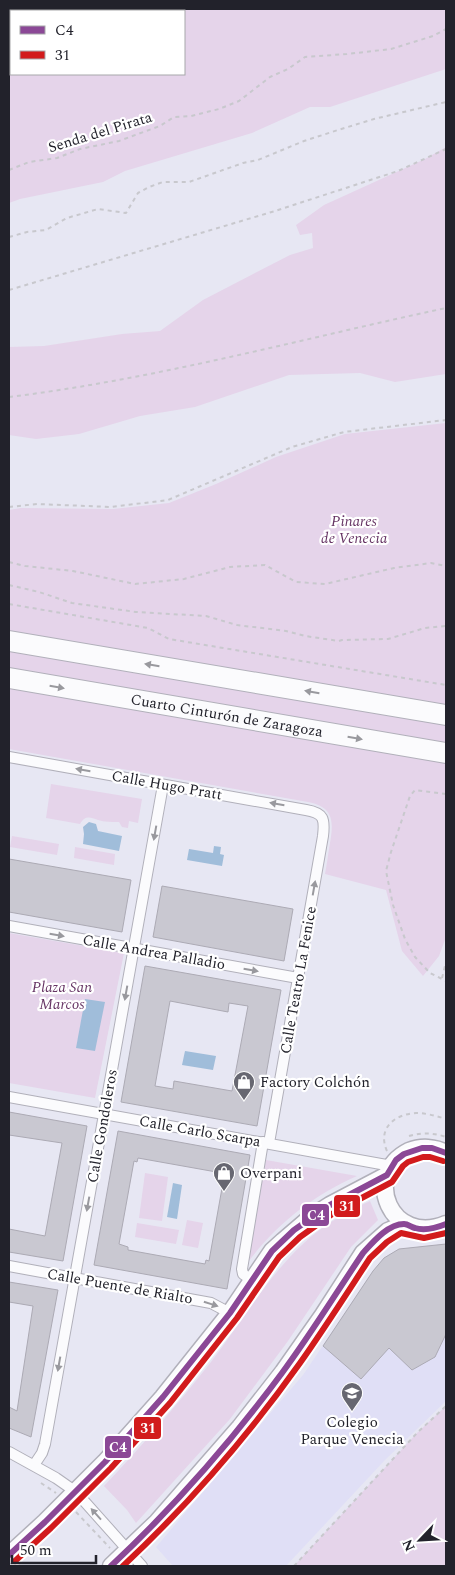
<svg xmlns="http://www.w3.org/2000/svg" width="455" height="1575" viewBox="0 0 455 1575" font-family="Spectral,serif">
<rect width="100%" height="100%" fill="#e7e7f3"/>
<path fill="#e0dff6" d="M446,1244V1401L385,1460L286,1566H173L156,1547L303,1375L373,1271L384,1258L399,1249Z"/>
<g fill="#e5d4ea">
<path d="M96,9H446V69L330,107H310L252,133L125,171L103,182L20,199L9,203V54L11,53V74H184V11H96Z"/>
<path d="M446,147V374L395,382L360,373L289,375L195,407L140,416L79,434L36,439L9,435V347L44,346L122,334L160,331L203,300L290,255L313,248L312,233L300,235L296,225L324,205L425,159Z"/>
<path d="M446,423V937L439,956L423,976L402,951L386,890L325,874C327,864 328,854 330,843C334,820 333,807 308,802L9,749V510L21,508L113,509L169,503L216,484L276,457L345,434Z"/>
<path d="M51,784L142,799L138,823L129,821L128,828L122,827L119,822C112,822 104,822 98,820C90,817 85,815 80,824L46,818Z"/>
<path d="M12,836L59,844L57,855L10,847Z"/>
<path d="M75,847L115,854L114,865L74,858Z"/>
<path d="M9,933L124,953L95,1098L9,1083Z"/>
<path d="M266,1160L357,1176C312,1196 277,1224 248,1262Z"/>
<path d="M145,1173L168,1177L162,1221L139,1218Z"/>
<path d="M370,1201L378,1220L351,1247L288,1341L230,1419L136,1523L127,1510L104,1486C142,1446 177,1405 211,1362C241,1323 267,1277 304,1243C323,1225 346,1212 370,1201Z"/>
<path d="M187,1220L203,1223L198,1248L182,1245Z"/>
<path d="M137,1223L179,1230L176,1244L135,1237Z"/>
<path d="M446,1406V1566H294L417,1433Z"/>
</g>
<g fill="#a0bdda">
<path d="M89,822L96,824L98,831L122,836L119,851L83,844L84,834L83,827Z"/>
<path d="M214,846L221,847L220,854L224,855L222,866L187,860L189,849L213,853Z"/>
<path d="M85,999L105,1002L95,1051L76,1048Z"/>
<path d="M185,1051L216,1056L213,1070L182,1065Z"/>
<path d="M173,1183L182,1185L177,1219L167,1217Z"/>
</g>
<g fill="#c9c8d1" stroke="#acaab4" fill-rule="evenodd">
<path d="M9,859L131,880L122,932L9,912Z"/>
<path d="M162,886L293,909L284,961L153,937Z"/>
<path d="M145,966L281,990L257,1126L121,1102ZM170,1001L228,1012L229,1003L248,1006L232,1091L174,1081L173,1089L155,1086Z"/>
<path d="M9,1112L87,1126L63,1261L9,1252V1229L45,1236L62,1143L9,1135Z"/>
<path d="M118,1131L250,1155L227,1289L94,1265ZM138,1158L222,1173L221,1176L224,1177L209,1261L206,1260L205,1264L128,1250V1247L119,1244L134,1161L137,1162Z"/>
<path d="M446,1244V1334L435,1357L412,1370L389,1348L361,1379L323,1346L373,1271L384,1258L399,1249Z"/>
<path d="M9,1282L58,1290L31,1437L9,1428V1407L17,1411L33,1306L9,1302Z"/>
</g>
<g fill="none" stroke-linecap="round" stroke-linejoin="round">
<g stroke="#b1b0ba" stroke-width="12">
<g id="street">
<path d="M9,757L306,810C324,813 325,819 323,836L269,1143"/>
<path d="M9,926L298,978"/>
<path d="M9,1097L392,1166"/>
<path d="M9,1266L211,1303L230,1313"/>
<path d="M252,1280L243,1274L242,1269L263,1142"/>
<path d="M9,1452L56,1478L76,1492L142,1566"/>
<path d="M34,1465L42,1453L45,1444L163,785"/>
</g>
</g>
<g stroke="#b1b0ba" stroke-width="19">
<g id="primary">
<path d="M446,1153C435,1147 421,1146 409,1151C361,1175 391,1247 446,1224"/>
<path d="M9,1555L45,1522L105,1462L163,1397L230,1313L272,1251L283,1241L311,1217L330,1205L387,1175"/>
<path d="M111,1566L157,1522L240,1427L283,1372L323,1315L363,1253L388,1231L405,1224"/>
</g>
</g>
<g stroke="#b1b0ba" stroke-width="22">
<g id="highway">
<path d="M9,641L446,715"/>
<path id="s1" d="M9,678L446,753"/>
</g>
</g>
<g stroke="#c8c8cd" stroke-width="2" stroke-dasharray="4 4" stroke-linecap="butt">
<path d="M142,11L144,9"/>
<path d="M9,68L11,67"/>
<path d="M9,170L29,162L57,158L80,149L119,141L160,126L174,117L191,116L219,109L239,101L270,77L288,69L305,57L347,54L391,49L433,36L446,29"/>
<path d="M9,237L27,232L46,230L67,218L98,209L126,213L138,193L149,187L163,182H189L243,163L258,160L304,141L338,130L374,119L446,102"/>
<path d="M9,290L275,211L398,171L446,149"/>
<path d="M9,397C156,379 301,339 446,308"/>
<path d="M9,507L37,504L111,507L168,500L292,447L344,432L446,420"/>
<path d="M9,562L25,566L73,571L135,584L184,579L230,567L265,565L296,582L325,584L394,568L431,563L446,566"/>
<path d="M9,585L39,592L72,603L136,612L206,616L237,625L286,631L305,636L339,641L342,640L388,639L425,628L446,626"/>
<path d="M9,604L148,628L169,639L446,685"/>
<path d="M446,794L415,790L410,796L391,852L386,871L393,905L405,939L415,957L430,973L446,981"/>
<path d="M442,978L446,962"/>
<path d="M409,1136C422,1132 434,1133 446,1137"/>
<path d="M387,1151C377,1129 394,1114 416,1113C426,1113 436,1116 446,1119"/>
<path d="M41,1483L56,1493"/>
<path d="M76,1512L110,1548"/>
<path d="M294,1566L417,1433L446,1406"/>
</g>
<use href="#street" stroke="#fbfbfd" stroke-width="10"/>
<use href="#primary" stroke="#fbfbfd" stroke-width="16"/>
<use href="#highway" stroke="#fbfbfd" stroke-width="20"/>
<g stroke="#fff" stroke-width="10">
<g id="bus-1">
<path d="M9,1555L45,1522L105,1462L163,1397L230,1313L272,1251L294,1230L330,1205L387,1175L396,1160L404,1154L422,1148H432L446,1153"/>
<path d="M111,1566C174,1507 231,1442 282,1373C311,1334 336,1293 363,1253C373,1242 388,1224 404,1224C408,1224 411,1227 415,1228C425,1231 436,1228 446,1224"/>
</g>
</g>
<g stroke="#fff" stroke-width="10">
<g id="bus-2">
<path d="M15,1561L51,1528L111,1468L170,1403L237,1318L279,1257L300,1237L335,1212L392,1182L403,1166L408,1162L423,1157H430L443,1161"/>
<path d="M123,1566C189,1504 248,1436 300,1363C324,1329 347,1293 370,1258L387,1242L401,1233L424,1238L446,1233"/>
</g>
</g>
<use href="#bus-1" stroke="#8b4896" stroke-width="6"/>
<use href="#bus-2" stroke="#d21b1c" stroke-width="6"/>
</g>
<defs><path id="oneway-solid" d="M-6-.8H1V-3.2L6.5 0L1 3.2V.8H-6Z" transform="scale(1.25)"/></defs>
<g fill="#99999e">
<use href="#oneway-solid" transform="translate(152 665) rotate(-171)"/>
<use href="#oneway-solid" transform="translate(57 687) rotate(10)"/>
<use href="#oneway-solid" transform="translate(312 692) rotate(-170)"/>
<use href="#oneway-solid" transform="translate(355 738) rotate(10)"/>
<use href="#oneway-solid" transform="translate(83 770) rotate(-170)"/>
<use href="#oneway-solid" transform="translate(277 804) rotate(-170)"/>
<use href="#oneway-solid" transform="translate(155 833) rotate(100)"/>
<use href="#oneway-solid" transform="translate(314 888) rotate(-80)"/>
<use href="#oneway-solid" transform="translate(57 935) rotate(10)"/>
<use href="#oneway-solid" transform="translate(251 970) rotate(10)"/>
<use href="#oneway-solid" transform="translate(126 993) rotate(100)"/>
<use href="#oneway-solid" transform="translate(88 1204) rotate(100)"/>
<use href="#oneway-solid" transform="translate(211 1304) rotate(18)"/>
<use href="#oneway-solid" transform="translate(59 1364) rotate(100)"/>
<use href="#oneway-solid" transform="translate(96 1514) rotate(-132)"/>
</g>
<defs>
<g id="shop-pin" transform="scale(1.125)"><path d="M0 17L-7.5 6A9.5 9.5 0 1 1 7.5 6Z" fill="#676771" stroke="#fff"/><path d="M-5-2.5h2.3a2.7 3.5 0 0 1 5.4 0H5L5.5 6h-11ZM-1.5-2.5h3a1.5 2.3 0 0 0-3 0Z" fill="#fff"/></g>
<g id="school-pin" transform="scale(1.125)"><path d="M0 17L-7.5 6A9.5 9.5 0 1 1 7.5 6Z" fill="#676771" stroke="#fff"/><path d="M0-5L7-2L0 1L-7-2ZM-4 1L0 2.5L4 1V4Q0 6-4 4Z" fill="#fff"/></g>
</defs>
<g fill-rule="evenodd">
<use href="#shop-pin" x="244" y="1082"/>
<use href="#shop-pin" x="224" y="1173"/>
<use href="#school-pin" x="352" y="1393"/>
</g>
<g text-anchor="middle" stroke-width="4.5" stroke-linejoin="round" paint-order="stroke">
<g font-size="15" fill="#22222b" stroke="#fff">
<text transform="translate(100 132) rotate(-17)" y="5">Senda del Pirata</text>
<text dy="5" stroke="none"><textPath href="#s1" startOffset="221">Cuarto Cinturón de Zaragoza</textPath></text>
<text transform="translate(167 785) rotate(10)" y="5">Calle Hugo Pratt</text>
<text transform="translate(154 952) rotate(10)" y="5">Calle Andrea Palladio</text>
<text transform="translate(298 980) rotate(-80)" y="5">Calle Teatro La Fenice</text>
<text transform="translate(102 1126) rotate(-80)" y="5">Calle Gondoleros</text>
<text transform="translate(200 1131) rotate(10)" y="5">Calle Carlo Scarpa</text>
<text transform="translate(120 1286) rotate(10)" y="5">Calle Puente de Rialto</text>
</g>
<g font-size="15" font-style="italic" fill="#663464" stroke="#fff">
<text x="354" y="526">Pinares<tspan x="354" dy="17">de Venecia</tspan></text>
<text x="62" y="992">Plaza San<tspan x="62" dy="17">Marcos</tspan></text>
</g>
<g font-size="15" fill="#22222b" stroke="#fff" text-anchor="start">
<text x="260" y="1087">Factory Colchón</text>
<text x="240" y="1178">Overpani</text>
<text x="352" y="1427" text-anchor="middle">Colegio<tspan x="352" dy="17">Parque Venecia</tspan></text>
</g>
</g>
<g stroke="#fff" stroke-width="2">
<rect x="333" y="1194" width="28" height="24" rx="5" fill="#d21b1c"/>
<rect x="301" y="1203" width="29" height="24" rx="5" fill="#8b4896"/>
<rect x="133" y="1416" width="29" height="24" rx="5" fill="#d21b1c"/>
<rect x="104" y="1435" width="28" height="24" rx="5" fill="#8b4896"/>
</g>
<g font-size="14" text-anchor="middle" font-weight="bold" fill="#fff">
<text x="347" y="1211">31</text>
<text x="316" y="1220">C4</text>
<text x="148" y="1433">31</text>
<text x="118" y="1452">C4</text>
</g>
<rect width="455" height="1575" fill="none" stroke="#22222b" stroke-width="20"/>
<rect x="10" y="10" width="175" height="65" fill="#ffffff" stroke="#a7a7aa"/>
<rect x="20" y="26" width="25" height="8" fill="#8b4896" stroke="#a7a7aa"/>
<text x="55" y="35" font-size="15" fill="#22222b">C4</text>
<rect x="20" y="51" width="25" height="8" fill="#d21b1c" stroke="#a7a7aa"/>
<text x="55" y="60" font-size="15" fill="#22222b">31</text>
<g transform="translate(420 1540) rotate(245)" stroke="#ffffff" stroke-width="4" paint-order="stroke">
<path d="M0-4L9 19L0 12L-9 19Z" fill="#22222b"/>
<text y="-8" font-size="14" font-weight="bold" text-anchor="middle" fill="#22222b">N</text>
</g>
<path d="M12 1555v8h84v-8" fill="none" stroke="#22222b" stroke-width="2.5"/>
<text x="20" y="1555" font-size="15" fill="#22222b" stroke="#ffffff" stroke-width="4" paint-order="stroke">50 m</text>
</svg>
